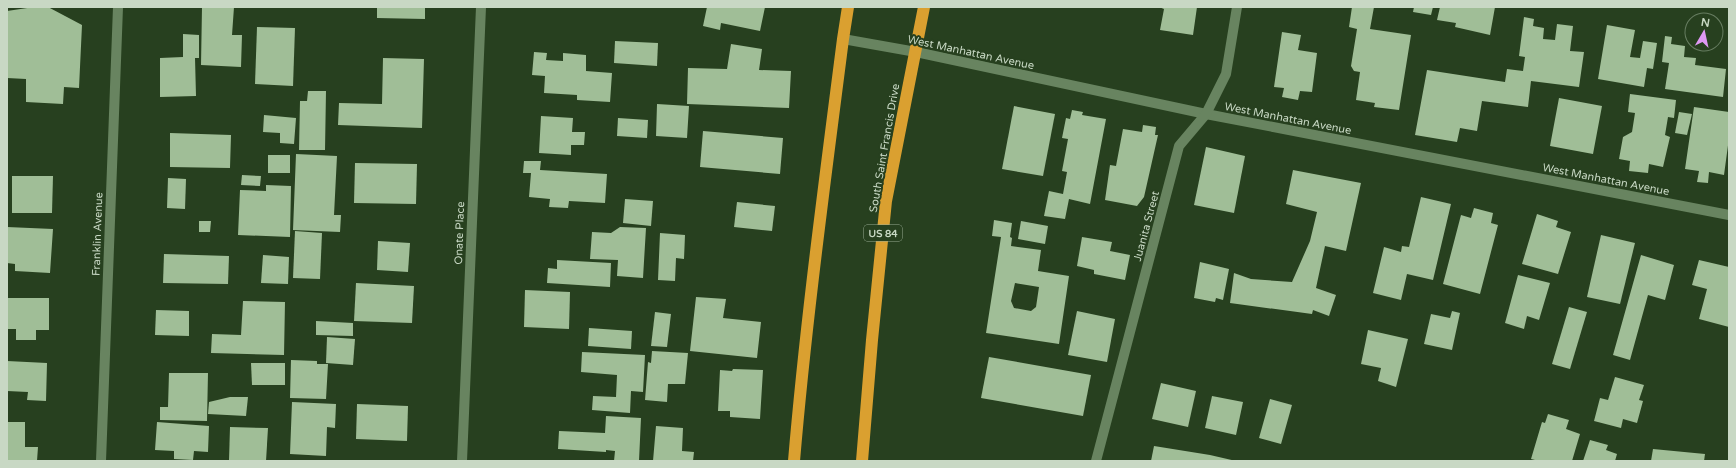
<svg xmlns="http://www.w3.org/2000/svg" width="1736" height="468" viewBox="0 0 1736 468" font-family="'Varela Round',sans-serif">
<rect width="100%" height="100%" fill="#27401f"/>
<g fill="#a0be97" fill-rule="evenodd">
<path d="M34,7H48L82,25L79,88L64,87L63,104L26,102V79L7,78V11Z"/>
<path d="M202,7H234L232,35H242L241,67L201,65Z"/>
<path d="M377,7H425V19L377,18Z"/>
<path d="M707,7H765L760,31L721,23L720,30L703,26Z"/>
<path d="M1159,7H1197L1193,35L1160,30L1164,9Z"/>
<path d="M1352,7H1374L1370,29L1411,35L1399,110L1374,107L1375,103L1356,100L1360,72L1354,71L1351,66L1357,29L1349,27Z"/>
<path d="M1414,7H1433L1431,15L1413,12Z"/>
<path d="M1440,7H1495L1490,35L1455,27L1456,23L1437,20Z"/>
<path d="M1524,17L1534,19L1533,26L1544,28L1543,39L1555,40L1557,24L1573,26L1570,51L1584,52L1579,87L1531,81L1528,107L1482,101L1477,131L1460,128L1457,142L1415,135L1427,70L1505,82L1507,69L1523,71L1525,57L1519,56Z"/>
<path d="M1607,25L1635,30L1630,57L1640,58L1643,41L1657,43L1653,69L1647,68L1644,87L1598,79Z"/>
<path d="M257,27L295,28L293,86L255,84Z"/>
<path d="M1282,32L1301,35L1298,50L1317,53L1312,92L1300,91L1298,100L1282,97L1284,88L1274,87Z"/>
<path d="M183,34L199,35V58H195L196,96L160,97V58L183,57Z"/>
<path d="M1665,36L1672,37L1671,44L1685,46L1684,57L1696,58L1695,65L1726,69L1723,97L1665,89L1669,63L1662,62Z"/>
<path d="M615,41L658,43L657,66L614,63Z"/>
<path d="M731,44L762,49L759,70L791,71L789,108L687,104L688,68L727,69Z"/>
<path d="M534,52L547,53L546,60L563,61V53L586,55V71L612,73L610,102L577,100V95L544,93L545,76L532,75Z"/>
<path d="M383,58L424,59L422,128L338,125L339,103L382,104Z"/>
<path d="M308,91H326L325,150H299L300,101H307Z"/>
<path d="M1630,94L1676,100L1674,118L1668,117L1665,135L1670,137L1663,167L1649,164L1648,173L1629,171L1630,161L1619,159L1623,137L1632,132L1635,113L1628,112Z"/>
<path d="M1559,98L1602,106L1593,154L1550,146Z"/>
<path d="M657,104L689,106L687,138L656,136Z"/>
<path d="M1014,106L1055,114L1043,176L1002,169Z"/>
<path d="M1694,107L1729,112V138L1724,175L1709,172L1708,183L1697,182L1699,171L1685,169Z"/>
<path d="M1072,110L1083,112L1082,115L1106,119L1090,204L1069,199L1065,219L1044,216L1049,191L1063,194L1067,172L1062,171L1068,139L1062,138L1066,118L1070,119Z"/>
<path d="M1679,112L1692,114L1687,135L1675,133Z"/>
<path d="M264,115L296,118L294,144L280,143V133L263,132Z"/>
<path d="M541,116L573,118L572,132H585L584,145H571V155L539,153Z"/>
<path d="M618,118L648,120L647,138L617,136Z"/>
<path d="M1143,125L1156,127L1155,135H1158L1144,197L1137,206L1105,200L1110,165L1116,166L1123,129L1142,132Z"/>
<path d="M703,131L783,138L780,174L700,167Z"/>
<path d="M170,133L231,135L230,168L170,167Z"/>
<path d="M1206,147L1245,156L1234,213L1194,205Z"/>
<path d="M296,154L337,156L334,215H341L340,232L293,230Z"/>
<rect x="268" y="155" width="22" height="18"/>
<path d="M524,161H541L540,170L607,174L605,203L569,201L568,208L549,207L550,199L529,197L531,173H523Z"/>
<path d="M355,163L417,164L416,204L354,203Z"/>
<path d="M1293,170L1361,183L1346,251L1325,246L1316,288L1336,295L1329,316L1313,310L1312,314L1230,303L1234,273L1251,279L1292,282L1310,241L1317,212L1286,204Z"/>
<path d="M242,175L261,176L260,186L241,185Z"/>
<path d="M12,176H53L52,213H12Z"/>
<path d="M168,178L186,179L185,209L167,208Z"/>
<path d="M266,185L291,186L290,237L238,235L240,190L266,191Z"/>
<path d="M1421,197L1451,204L1433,280L1407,274L1401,300L1373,293L1384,247L1401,252L1402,246L1409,247Z"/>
<path d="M625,199L653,201L651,226L623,223Z"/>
<path d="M737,202L775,206L772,231L734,227Z"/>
<path d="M1474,208L1493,213L1491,223L1498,225L1480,294L1443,284L1461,215L1471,218Z"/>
<path d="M1537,214L1558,221L1556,227L1571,232L1558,274L1522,264Z"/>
<path d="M994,220L1012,223L1010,237L1012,238L1011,246L1041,250L1038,271L1069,276L1059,344L986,333L1001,237L992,236ZM1015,283L1039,287L1036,307L1031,311L1014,308L1011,301Z"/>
<path d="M199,221H211L210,232H199Z"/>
<path d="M1021,221L1048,226L1045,244L1018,239Z"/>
<path d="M7,227L53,229L50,273L15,271V264L7,263Z"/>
<path d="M620,227L646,228L643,278L617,276L618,260L590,259L592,232L611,233Z"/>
<path d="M295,231L322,233L320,279L293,278Z"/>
<path d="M660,233L685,235L684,259L676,258L675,281L658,280Z"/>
<path d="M1601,235L1635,243L1620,304L1587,297Z"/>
<path d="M1082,237L1112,242L1110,251L1130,255L1125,280L1094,274V270L1077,266Z"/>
<path d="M378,241L410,243L408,272L377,270Z"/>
<path d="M164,254L229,256L228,284L163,283Z"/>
<path d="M263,255L289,257L288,284L261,283Z"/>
<path d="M1641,255L1674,265L1665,300L1648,295L1630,360L1613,355Z"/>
<path d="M557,260L611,263L610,287L547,283L548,268L557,269Z"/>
<path d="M1699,260L1729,267V327L1699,319L1707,289L1692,285Z"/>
<path d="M1200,262L1229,269L1223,300L1216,298L1215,302L1194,298Z"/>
<path d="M1518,275L1550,283L1539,320L1527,316L1524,329L1505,323Z"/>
<path d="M356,283L414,286L412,323L354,321Z"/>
<path d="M525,290L570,292L569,329L524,327Z"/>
<path d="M696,297L726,299L723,318L761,322L757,358L690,351Z"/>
<path d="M7,298H49V330H36V340H16V329H7Z"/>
<path d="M243,301L285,302L284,355L211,353L212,334L241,335Z"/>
<path d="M1569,307L1587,312L1570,369L1552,364Z"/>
<path d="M156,310L189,311V336L155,335Z"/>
<path d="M1077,311L1115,319L1107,362L1068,355Z"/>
<path d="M1452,311L1460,313L1452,350L1424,344L1431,314L1450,318Z"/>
<path d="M655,312L671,314L667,347L651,346Z"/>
<path d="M316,321L353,323V336L316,335Z"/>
<path d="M589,328L632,331L631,349L588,346Z"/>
<path d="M1368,330L1408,339L1396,387L1378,381L1381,368L1361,364Z"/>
<path d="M327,337L355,339L353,365L326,363Z"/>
<path d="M652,351L688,353L685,384H668L667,402L645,400L648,362L651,363Z"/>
<path d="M582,352L645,355L643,392L631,391L630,413L592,410L593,396L616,397L617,375L581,372Z"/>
<path d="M989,357L1091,375L1083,416L981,398Z"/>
<path d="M291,360L317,361V364H328L326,399L290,398Z"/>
<path d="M7,361L47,363L46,401L27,400L28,392L7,391Z"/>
<path d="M251,363H285V385H252Z"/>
<path d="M733,369L763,370L760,419L730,417V411H718L720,370L732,371Z"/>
<path d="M169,373H208L207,421L160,420V407H168Z"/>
<path d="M1615,377L1644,385L1639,400L1643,401L1637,423L1623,419L1621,428L1594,421L1600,398L1608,400Z"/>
<path d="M1161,383L1196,391L1188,427L1152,419Z"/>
<path d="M1212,396L1243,402L1236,435L1205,428Z"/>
<path d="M230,397H248L246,416L208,414L209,402Z"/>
<path d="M1270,399L1292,405L1281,444L1259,438Z"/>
<path d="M292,402L336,404L335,428L327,427L326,456L290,454Z"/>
<path d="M357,404L408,406L407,441L356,439Z"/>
<path d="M1548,414L1569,420L1566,429L1580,434L1572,461H1539L1531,459L1542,422L1545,423Z"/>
<path d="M606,416L641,418L639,461H614L615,451L606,450V452L558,449L559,431L605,433Z"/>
<path d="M7,422H25V447H38L37,461H7Z"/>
<path d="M157,422L209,426L208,452L194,451L193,460L174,459V451L155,450Z"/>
<path d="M656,426L683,428L682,451L694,452L693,461H653Z"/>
<path d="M230,427L268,428L266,461H229Z"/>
<path d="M1590,440L1608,445L1606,450L1617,454L1615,461H1583Z"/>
<path d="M1154,446L1210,455L1236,461H1151Z"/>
<path d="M1653,449L1705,454L1704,461H1651Z"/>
</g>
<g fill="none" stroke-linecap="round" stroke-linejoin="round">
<g stroke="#688460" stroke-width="10">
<path d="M843,39L916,52L1206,114L1729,215"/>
<path d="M101,461L118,7"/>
<path d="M462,461L481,7"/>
<path d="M1096,461L1179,146L1206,114L1226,74L1237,7"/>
</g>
<g stroke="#daa030" stroke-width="12">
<path d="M794,461C806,320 825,180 843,39L848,7"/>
<path d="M862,461L872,340L886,201L924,7"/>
</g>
</g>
<g text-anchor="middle" stroke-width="4" stroke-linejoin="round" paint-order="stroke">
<rect fill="#27401f" stroke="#98aa92" stroke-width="1" x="864" y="225" width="38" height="16" rx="3"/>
<g font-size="10" font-weight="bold" fill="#c8d8c4">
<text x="883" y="237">US 84</text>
</g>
<g font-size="11" fill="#c8d8c4" stroke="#27401f">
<text transform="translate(971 52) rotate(12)" y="4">West Manhattan Avenue</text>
<text transform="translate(1288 118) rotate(11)" y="4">West Manhattan Avenue</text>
<text transform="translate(884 148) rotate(-80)" y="4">South Saint Francis Drive</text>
<text transform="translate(1606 179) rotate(11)" y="4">West Manhattan Avenue</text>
<text transform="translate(1146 226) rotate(-75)" y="4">Juanita Street</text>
<text transform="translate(459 233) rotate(-88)" y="4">Onate Place</text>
<text transform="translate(97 234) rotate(-88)" y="4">Franklin Avenue</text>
</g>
</g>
<rect width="1736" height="468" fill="none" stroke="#c8d8c4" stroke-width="16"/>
<g transform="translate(1704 32) rotate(9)"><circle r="19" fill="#27401f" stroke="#677d61"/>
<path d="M0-3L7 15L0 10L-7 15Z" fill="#de98f2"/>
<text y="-6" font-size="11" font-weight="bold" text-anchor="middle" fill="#c8d8c4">N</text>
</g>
</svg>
